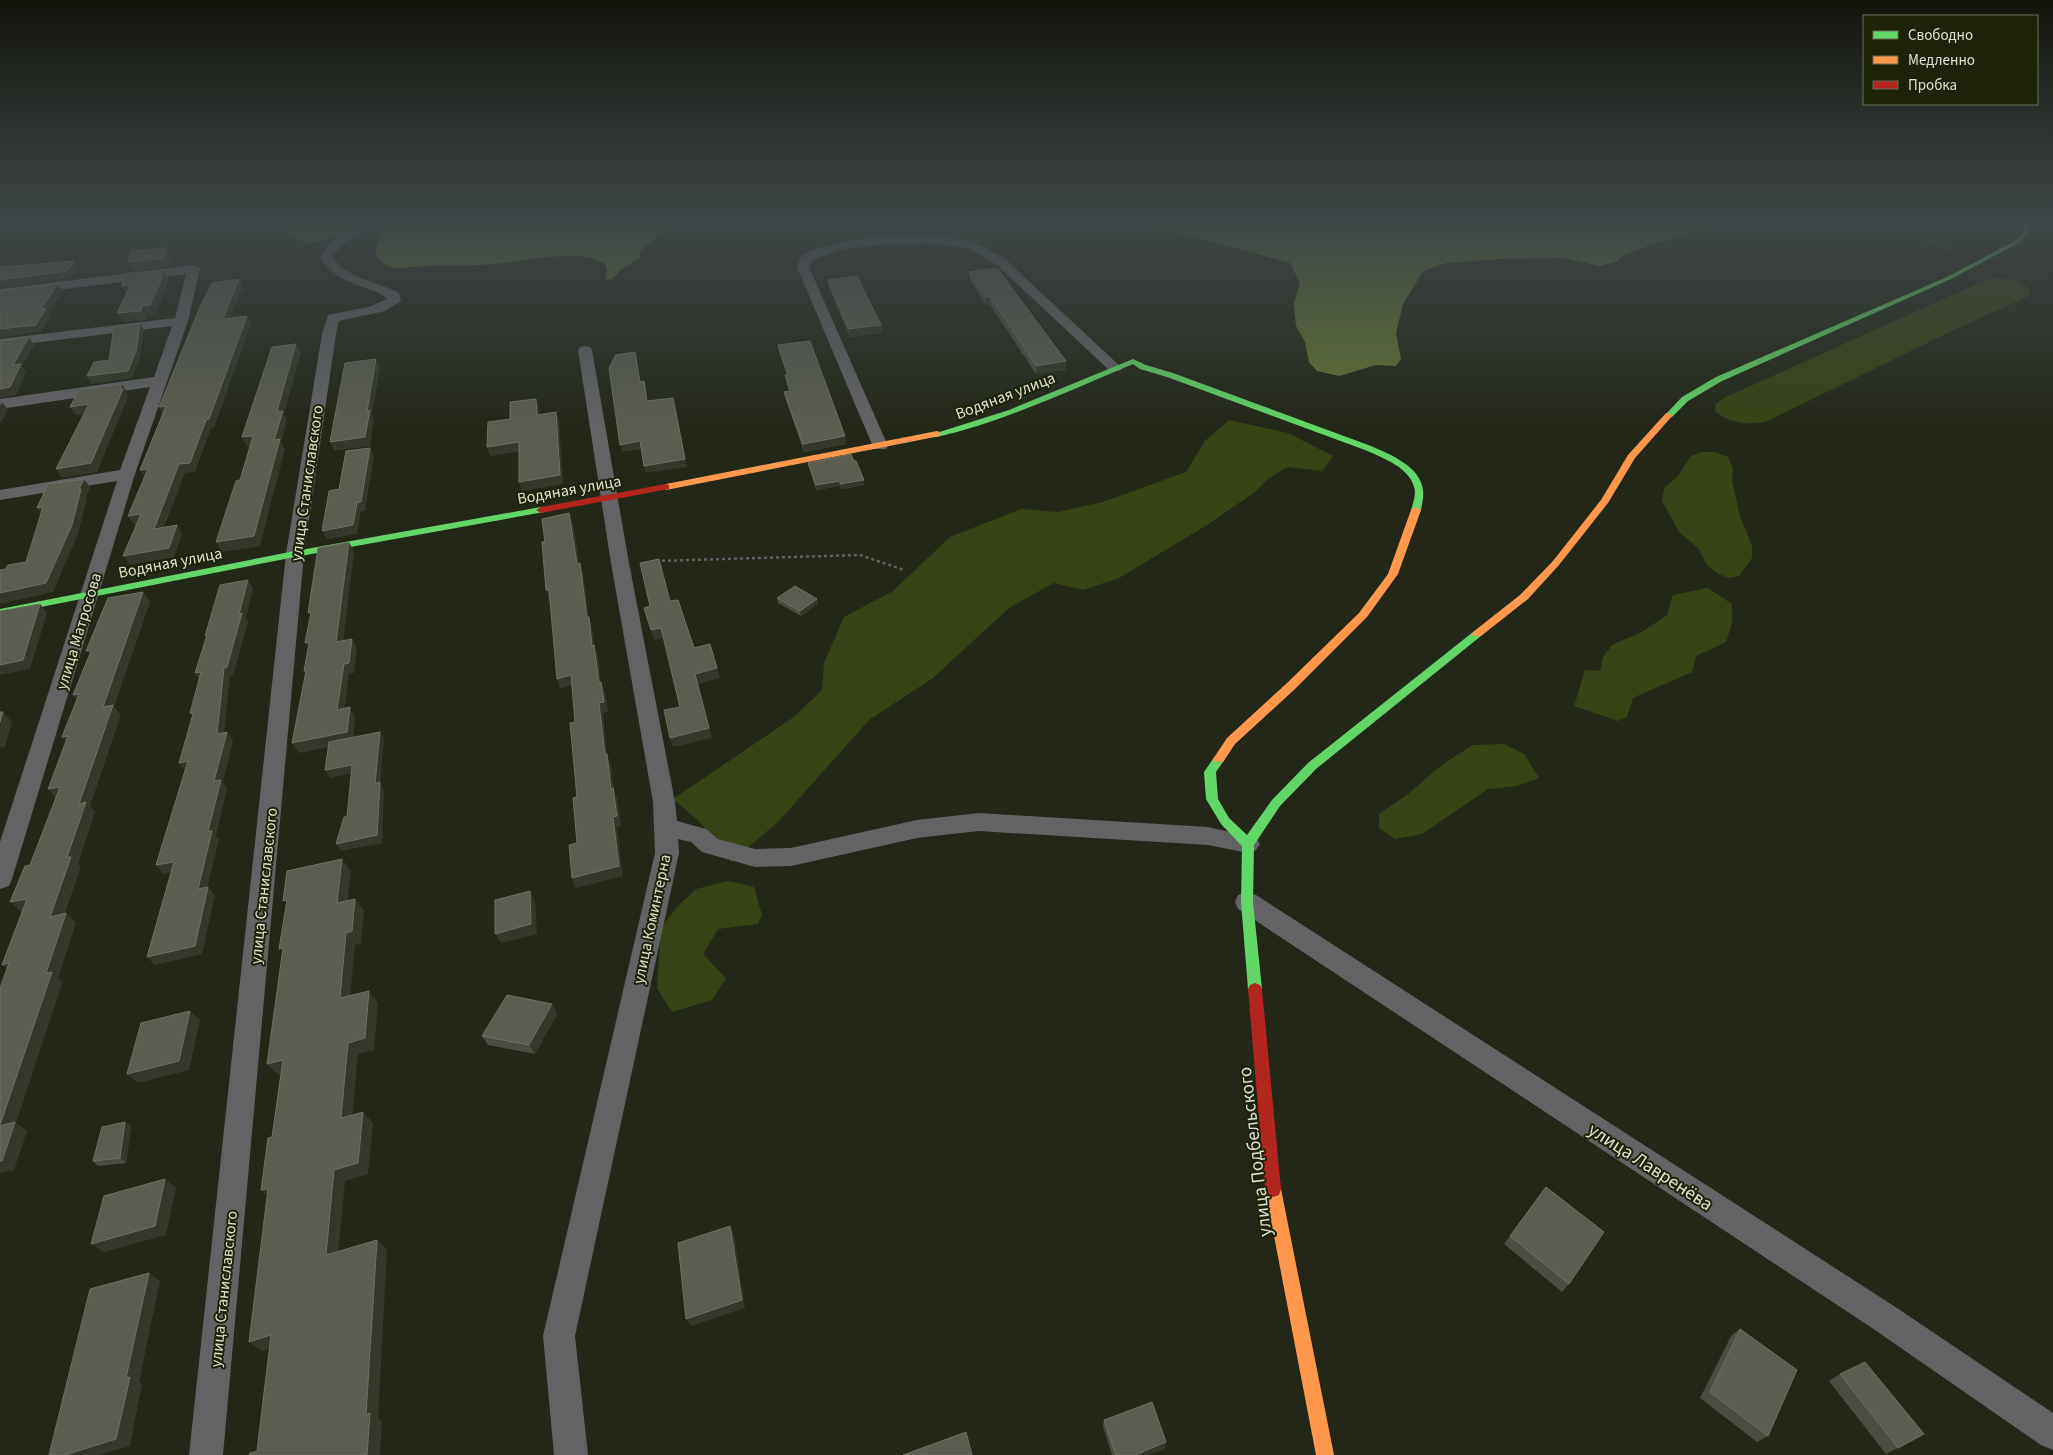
<svg xmlns="http://www.w3.org/2000/svg" width="2053" height="1455" viewBox="0 0 2053 1455" font-family="'Source Sans 3',sans-serif">
<rect width="100%" height="100%" fill="#232718"/>
<g fill="#374315">
<path d="M1995,278C2007,278 2026,281 2031,293L2027,297L1954,330L1765,422C1748,425 1728,423 1715,411L1716,404L1726,397L1979,283Z"/>
<path d="M1229,420L1288,433L1333,456L1322,471L1287,467L1268,479L1255,492L1207,525L1119,578L1083,590L1054,583L1009,608L933,678L869,720L778,822L731,862L699,821L673,799L794,717L822,690L824,663L844,617L893,591L950,537L1021,509L1058,512L1103,502L1186,472L1205,441Z"/>
<path d="M1702,452H1715L1728,457L1733,469L1732,480L1740,516L1752,546V558L1739,576L1728,578L1717,573L1707,565L1698,548L1679,532L1662,501L1664,488L1678,476L1691,456Z"/>
<path d="M1708,588L1732,604V623L1726,642L1696,656L1692,672L1633,698L1627,717L1618,721L1574,706L1585,670L1600,671L1603,657L1612,645L1642,632L1667,615L1673,595Z"/>
<path d="M1504,744L1524,754L1539,778L1517,786L1488,789L1422,834L1395,839L1379,828V814L1408,794L1443,764L1473,745Z"/>
<path d="M729,881L754,887L762,915L758,924L718,929L703,954L726,978L712,1000L672,1012L657,988L661,927L678,906L696,889Z"/>
</g>
<g fill="#627333">
<path d="M293,224H355L339,235L310,244L290,234L295,228Z"/>
<path d="M391,224H690L659,234L640,251V258L622,269L612,279L605,280L607,270L604,262C572,248 529,261 495,264C472,266 449,265 426,266C415,266 398,270 388,266C365,256 379,237 391,224Z"/>
<path d="M1138,224H1727L1695,231L1650,245L1624,255L1616,262L1599,266L1564,258L1499,259L1446,263L1433,267L1422,273L1403,304L1396,333L1401,359L1396,366L1376,365L1339,376L1317,371L1309,362L1305,342L1296,326L1294,303L1300,283L1290,263L1192,236Z"/>
</g>
<g fill="none" stroke-linecap="round" stroke-linejoin="round">
<path stroke="#5f615f" stroke-width="2" stroke-dasharray="2.5 2.5" stroke-linecap="butt" d="M1889,224L1958,252"/>
<path stroke="#5f615f" stroke-width="2.5" stroke-dasharray="3 3" stroke-linecap="butt" d="M656,561L860,555L904,570"/>
<g fill="#636366" fill-rule="evenodd">
<path d="M358,224H372L343,244L332,256C346,279 377,281 399,293L401,301L385,311L339,321L336,334L304,554L223,1455H189L286,554L322,334L328,315L369,307L387,299C384,295 377,292 371,290C349,282 332,277 320,256L334,239Z"/>
<path d="M907,236C947,236 971,236 1005,259L1122,368L1120,371H1110L997,265L970,249L929,243L883,244L839,250L812,260L809,267L888,446L886,449H874L797,267L802,255C835,240 871,237 907,236Z"/>
<path d="M194,265L200,269L188,321L135,474L12,879L9,886L0,889V842L117,481L0,500V490L120,470L150,387L0,409V399L154,377L172,326L0,347V339L175,318L186,274L0,297V289Z"/>
<path d="M585,346L590,347L592,350L629,563L675,802L677,821L706,829L718,839L755,849L791,848L917,820L979,813L1208,827L1256,838L1260,844L1256,850L1248,853L1208,845L979,831L917,838L791,866L755,867L702,852L691,842L678,839L679,853L575,1336L588,1455H554L543,1336L655,853L653,802L611,563L578,350L580,347Z"/>
<path d="M1247,892L1256,895L1897,1308L2053,1413V1450L2041,1445L1875,1330L1238,909L1235,902L1238,895Z"/>
</g>
<g fill="#63d668" fill-rule="evenodd">
<path d="M2023,224H2029V234L2017,244L1951,279L1722,381L1688,401L1672,417L1665,415L1682,397L1716,377L1947,277L2013,242L2023,233Z"/>
<path d="M1133,359L1146,365L1173,373L1371,446C1391,455 1420,466 1423,490C1424,497 1422,504 1421,510L1416,513L1411,510C1413,504 1415,497 1415,491C1412,468 1383,458 1365,450L1167,377L1140,369L1133,364C1068,391 1006,421 937,437L933,434L1009,410Z"/>
<path d="M541,507L546,510L544,512L295,557L0,615V609L295,551Z"/>
<path d="M1477,631L1482,634L1481,636L1316,769L1280,806L1254,845L1253,902L1262,989L1260,993L1255,995L1250,993L1248,989L1241,902L1242,846L1221,824L1206,799L1204,772L1215,756H1223L1225,759L1216,772L1218,799L1229,818L1247,835L1272,800L1308,763L1473,632Z"/>
</g>
<g fill="#ff974d" fill-rule="evenodd">
<path d="M1666,413L1673,415L1635,458L1608,503L1559,565L1528,599L1481,636H1473L1472,634L1473,632L1520,595L1553,561L1601,500L1628,455Z"/>
<path d="M937,431L940,432V436L666,490L662,487L666,484Z"/>
<path d="M1416,507L1421,510L1398,574L1367,617L1295,689L1235,744L1223,762H1215L1213,759L1227,738L1287,683L1359,613L1388,574L1411,510Z"/>
<path d="M1273,1181L1279,1183L1281,1189L1334,1455H1316L1265,1189L1267,1183Z"/>
</g>
<g fill="#b3261e" fill-rule="evenodd">
<path d="M666,484L669,485V489L541,513L536,510L541,507Z"/>
<path d="M1255,983L1260,985L1262,989L1281,1189L1279,1195L1273,1197L1267,1195L1265,1189L1248,989L1250,985Z"/>
</g>
</g>
<g fill="#4a4d41">
<path d="M969,272L1066,361V370L1036,374L990,305H986L970,280Z"/>
<path d="M828,280L881,325L882,333L850,337L829,288Z"/>
<path d="M778,345L846,444L804,452L786,400L784,392L789,391L785,375H787L779,352Z"/>
<path d="M854,461L864,480V485L841,489L840,486L816,490L809,467L808,463Z"/>
<path d="M777,598L818,604L801,616L778,603Z"/>
<path d="M557,1014L535,1054L488,1045L482,1036Z"/>
<path d="M125,1122L131,1126L126,1163L98,1166L93,1161Z"/>
<path d="M1546,1187L1569,1284L1562,1292L1504,1244Z"/>
<path d="M1740,1329L1768,1436L1757,1442L1700,1398L1731,1336Z"/>
<path d="M1840,1374L1898,1448L1886,1454L1829,1381Z"/>
<path d="M1104,1420L1166,1442L1164,1449L1148,1455H1112L1103,1426Z"/>
</g>
<g fill="#34372a">
<path d="M167,248L172,256L170,266L133,271L128,262Z"/>
<path d="M74,261L79,268L72,278L0,288V280Z"/>
<path d="M163,270L168,278L166,289L155,314L147,315L146,320L123,322L117,313L142,306Z"/>
<path d="M239,279L243,287L227,326L223,319Z"/>
<path d="M58,284L63,291L48,313L50,316L41,332L0,338V329L41,309Z"/>
<path d="M131,284L127,295L122,286Z"/>
<path d="M990,296V305H986V297Z"/>
<path d="M247,316L251,324L214,428H211L195,472L185,473L160,538L154,529L179,464Z"/>
<path d="M140,324L144,331L140,358L133,378L92,384L87,376L128,371Z"/>
<path d="M881,325L882,333L850,337L849,329Z"/>
<path d="M29,337L34,345L22,366L26,372L16,395L0,398V389Z"/>
<path d="M296,344L301,353L284,414L287,420L281,443L285,449L260,546L222,552L216,542L274,440L277,411Z"/>
<path d="M376,359L380,368L372,415L374,420L370,446L334,451L330,442L367,411Z"/>
<path d="M1066,361V370L1036,374V366Z"/>
<path d="M122,384L127,392V394L128,397L97,472L62,478L56,469L120,389Z"/>
<path d="M536,399L539,407L540,424L537,415Z"/>
<path d="M2,402L8,410L0,424V406Z"/>
<path d="M89,404L94,413L76,415L70,407Z"/>
<path d="M675,405L687,467L646,473L644,466Z"/>
<path d="M166,406L164,416L159,407Z"/>
<path d="M556,412L559,421L563,484L522,491L519,482Z"/>
<path d="M253,436L259,445L247,447L242,437Z"/>
<path d="M845,436L846,444L804,452L803,444Z"/>
<path d="M640,441L642,449L622,452L620,445Z"/>
<path d="M519,442L522,451L490,456L487,447Z"/>
<path d="M370,448L374,456L365,511H361L357,534L327,539L322,531L357,503Z"/>
<path d="M148,469L146,479L140,470Z"/>
<path d="M84,479L90,487L86,497L87,498L78,534L53,592L0,604V593L46,583L79,489Z"/>
<path d="M864,480V485L841,489L840,484Z"/>
<path d="M840,481V486L816,490V485Z"/>
<path d="M43,507V516L37,508Z"/>
<path d="M569,513L573,523L581,574L577,564Z"/>
<path d="M141,514L146,523L134,525L128,516Z"/>
<path d="M177,525L182,534L174,557L129,565L123,556Z"/>
<path d="M349,542L354,552L342,652L336,642Z"/>
<path d="M580,563L583,573L589,618L592,627L596,656L592,646Z"/>
<path d="M248,580L253,588L246,619L248,622L233,676H230L223,742L217,734L224,668Z"/>
<path d="M546,590H549V600Z"/>
<path d="M143,592L150,602L114,707L121,715L90,806L95,812L78,864L81,867L60,927L50,917L67,857L79,804L103,707Z"/>
<path d="M817,599L818,604L801,616L800,611Z"/>
<path d="M40,604L47,613L30,669L0,675V665Z"/>
<path d="M661,628L664,638L654,640L651,630Z"/>
<path d="M352,639L357,649L354,673L349,674L343,720L337,710L344,664Z"/>
<path d="M594,645L598,655L602,693L599,683Z"/>
<path d="M717,668L720,678L698,684L712,738L673,747L670,738L695,674Z"/>
<path d="M201,672V682L195,673Z"/>
<path d="M571,675L575,685L560,688L557,679Z"/>
<path d="M601,682L605,692L608,712L603,713L607,755L611,764L614,790L617,798L621,826L617,827L623,876L576,888L572,878L613,817L605,754L599,703Z"/>
<path d="M79,694L81,705L73,695Z"/>
<path d="M350,707L355,718L353,742L299,753L292,743Z"/>
<path d="M3,712L12,722L5,747L0,748V722Z"/>
<path d="M227,732L233,740L223,782L227,788L216,836L219,839L205,897L198,889L208,831L214,781Z"/>
<path d="M380,732L384,739L380,783L384,790L382,843L341,851L336,844L375,784Z"/>
<path d="M68,736L71,747L62,737Z"/>
<path d="M188,761L186,772L179,763Z"/>
<path d="M352,765L357,772L330,778L325,770Z"/>
<path d="M60,787L57,800L48,789Z"/>
<path d="M342,859L351,871L346,915L337,903Z"/>
<path d="M174,862L181,870L163,874L156,865Z"/>
<path d="M208,887L215,895L202,954L155,965L147,957Z"/>
<path d="M530,891L535,901L537,934L501,943L495,934Z"/>
<path d="M27,899L37,909L21,912L10,902Z"/>
<path d="M355,899L364,911L361,944L355,945L349,1010L340,998L346,933Z"/>
<path d="M66,913L76,923L58,978L63,981L16,1123L27,1131L14,1170L0,1173V1126L46,973Z"/>
<path d="M9,963L13,974L2,965Z"/>
<path d="M369,991L378,1003L374,1050L358,1054L351,1129L341,1118L348,1043Z"/>
<path d="M552,1004L557,1014L535,1054L529,1045Z"/>
<path d="M190,1011L200,1020L189,1070L138,1083L127,1074Z"/>
<path d="M283,1060L294,1071L278,1075L267,1064Z"/>
<path d="M363,1112L373,1123L368,1174L345,1181L337,1265L326,1255L334,1170Z"/>
<path d="M125,1122L131,1126L126,1163L120,1158Z"/>
<path d="M165,1179L176,1188L166,1235L104,1252L91,1244Z"/>
<path d="M268,1189L273,1201L261,1190Z"/>
<path d="M730,1226L734,1234L745,1308L691,1326L686,1319Z"/>
<path d="M377,1240L387,1250L378,1419L382,1422L380,1455H367L366,1415Z"/>
<path d="M149,1273L160,1281L139,1382L142,1384L130,1446L99,1455H65L126,1378Z"/>
<path d="M271,1335L284,1344L262,1351L249,1342Z"/>
<path d="M1166,1442L1164,1449L1148,1455H1135Z"/>
</g>
<g fill="#5a5d50" stroke="#6e7264">
<path d="M167,248L165,258L128,262L131,251Z"/>
<path d="M74,261L67,271L0,280V267Z"/>
<path d="M997,268L1066,361L1036,366L990,296L986,297L969,272Z"/>
<path d="M163,270L161,280L150,305L142,306L141,311L117,313L131,284L122,286L125,274Z"/>
<path d="M857,276L881,325L849,329L828,280Z"/>
<path d="M239,279L223,319L247,316L209,419L206,420L190,463L179,464L154,529L177,525L169,548L123,556L141,514L128,516L148,469L140,470L166,406L159,407L200,307L212,283Z"/>
<path d="M58,284L41,309L46,308L36,325L0,329V291Z"/>
<path d="M140,324L136,351L128,371L87,376L94,362L109,360L114,327Z"/>
<path d="M29,337L13,365L21,364L10,387L0,389V341Z"/>
<path d="M810,341L845,436L803,444L784,392L790,391L785,375H788L778,345Z"/>
<path d="M296,344L277,411H283L274,440L280,439L254,536L216,542L236,481L240,480L253,436L242,437L272,347Z"/>
<path d="M635,352L640,382L644,381L647,401L673,398L685,459L644,466L640,441L620,445L609,368L616,355Z"/>
<path d="M376,359L367,411L370,410L365,437L330,442L345,363Z"/>
<path d="M122,384L120,389H123L91,463L56,469L89,404L70,407L79,390Z"/>
<path d="M536,399L537,415L556,412L560,475L519,482V442L487,447L488,422L510,419V402Z"/>
<path d="M370,448L361,502L357,503L353,525L322,531L329,491L339,489L346,451Z"/>
<path d="M851,454L854,461H856L864,480L840,484V481L816,485L808,463Z"/>
<path d="M84,479L79,489H81L72,525L46,583L0,593V570L6,569L8,565L26,562L43,507L37,508L48,484Z"/>
<path d="M569,513L577,564L580,563L587,617H589L592,646L594,645L599,683L601,682L604,702L599,703L605,754H607L611,789L613,788L617,816L613,817L619,866L572,878L569,845L577,843L573,798L577,797L570,723L575,722L571,675L557,679L549,590H546L542,542H545L542,519Z"/>
<path d="M349,542L336,642L352,639L349,663L344,664L337,710L350,707L347,732L292,743L306,671H304L309,643H305L311,612L308,613L318,548Z"/>
<path d="M659,559L670,601L678,600L694,648L710,644L717,668L695,674L709,728L670,738L664,710L680,707L661,628L651,630L644,608L650,606L640,563Z"/>
<path d="M248,580L239,614L242,613L227,667L224,668L217,734L227,732L214,781L221,780L208,831H212L198,889L208,887L195,946L147,957L174,862L156,865L188,761L179,763L193,714L190,713L201,672L195,673L207,635L205,636L220,585Z"/>
<path d="M795,586L817,599L800,611L777,598Z"/>
<path d="M143,592L103,707L113,705L79,804L86,802L67,857H71L50,917L66,913L46,973L52,972L0,1125V988L9,963L2,965L27,899L10,902L25,866L30,865L60,787L48,789L68,736L62,737L79,694L73,695L91,651H86L108,598Z"/>
<path d="M40,604L23,660L0,665V611Z"/>
<path d="M0,712H3L0,722Z"/>
<path d="M380,732L375,784L380,782L377,835L336,844L344,817H347L352,765L325,770L329,742Z"/>
<path d="M342,859L337,903L355,899L352,931L346,933L340,998L369,991L365,1038L348,1043L341,1118L363,1112L358,1163L334,1170L326,1255L377,1240L366,1415L370,1413L367,1455H249L250,1453L257,1451L271,1335L249,1342L268,1189L261,1190L268,1138L272,1137L283,1060L267,1064L283,948L279,949L287,900L283,901L287,871Z"/>
<path d="M530,891L531,924L495,934V900Z"/>
<path d="M507,995L552,1004L529,1045L482,1036Z"/>
<path d="M190,1011L179,1061L127,1074L141,1023Z"/>
<path d="M15,1122L2,1161H0V1126Z"/>
<path d="M125,1122L120,1158L93,1161L102,1127Z"/>
<path d="M165,1179L155,1226L91,1244L104,1196Z"/>
<path d="M1546,1187L1604,1232L1569,1284L1510,1236Z"/>
<path d="M730,1226L742,1300L686,1319L678,1243Z"/>
<path d="M149,1273L126,1378L130,1377L116,1439L65,1455H49L90,1289Z"/>
<path d="M1740,1329L1797,1370L1768,1436L1710,1392Z"/>
<path d="M1865,1362L1924,1434L1898,1448L1840,1374Z"/>
<path d="M1152,1402L1166,1442L1135,1455H1116L1104,1420Z"/>
<path d="M966,1432L972,1455H903Z"/>
</g>
<linearGradient id="sky" x2="0" y2="1"><stop stop-color="#13150d"/><stop offset="0.52" stop-color="#3f4748"/><stop offset="1" stop-color="#3f4748" stop-opacity="0"/></linearGradient>
<rect width="2053" height="428" fill="url(#sky)"/>
<g text-anchor="middle" stroke-width="4" stroke-linejoin="round" paint-order="stroke">
<g font-size="16" fill="#dce1d1" stroke="#1c2308">
<text transform="translate(1005 395) rotate(-21)" y="6">Водяная улица</text>
<text transform="translate(306 483) rotate(-82)" y="6">улица Станиславского</text>
<text transform="translate(569 489) rotate(-10)" y="6">Водяная улица</text>
<text transform="translate(170 562) rotate(-11)" y="6">Водяная улица</text>
<text transform="translate(78 631) rotate(-73)" y="6">улица Матросова</text>
<text transform="translate(263 886) rotate(-84)" y="6">улица Станиславского</text>
<text transform="translate(651 919) rotate(-78)" y="6">улица Коминтерна</text>
<text transform="translate(223 1289) rotate(-84)" y="6">улица Станиславского</text>
</g>
<g font-size="19" fill="#dce1d1" stroke="#1c2308">
<text transform="translate(1254 1152) rotate(-97)" y="7">улица Подбельского</text>
<text transform="translate(1651 1166) rotate(33)" y="7">улица Лавренёва</text>
</g>
</g>
<rect x="1863" y="15" width="175" height="90" fill="#1c2308" stroke="#696f58"/>
<rect x="1873" y="31" width="25" height="8" fill="#63d668" stroke="#696f58"/>
<text x="1908" y="40" font-size="15" fill="#dce1d1">Свободно</text>
<rect x="1873" y="56" width="25" height="8" fill="#ff974d" stroke="#696f58"/>
<text x="1908" y="65" font-size="15" fill="#dce1d1">Медленно</text>
<rect x="1873" y="81" width="25" height="8" fill="#b3261e" stroke="#696f58"/>
<text x="1908" y="90" font-size="15" fill="#dce1d1">Пробка</text>
</svg>
